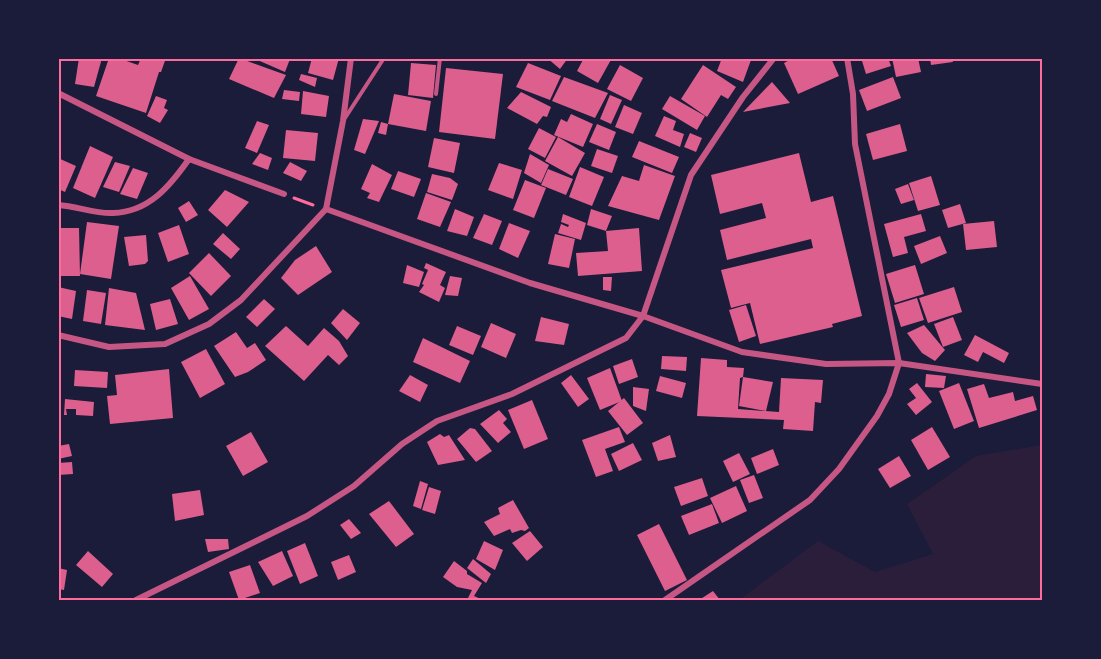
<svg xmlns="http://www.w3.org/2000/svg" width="1101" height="659" viewBox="0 0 1101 659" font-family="Karla,sans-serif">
<rect width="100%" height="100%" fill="#1b1b3a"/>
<path fill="#2a1e3b" d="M1042,445V600H739L818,541L875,572L933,554L907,504L976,456Z"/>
<g fill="#dd5f8e">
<path d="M79,58H102L94,87L75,84Z"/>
<path d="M109,58H118L138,65L141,58H166L161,72H159L146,113L96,96Z"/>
<path d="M239,58L286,75L274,98L229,79Z"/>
<path d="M253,58H288L290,59L285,72Z"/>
<path d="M312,58H339L333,80L308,73Z"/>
<path d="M547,58H568L560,69Z"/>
<path d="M584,58H612L598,83L577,71Z"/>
<path d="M722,58L751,60L743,82L717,71Z"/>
<path d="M793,58H831L839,76L798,94L784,63Z"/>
<path d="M871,58H888L891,66L866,74L862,61Z"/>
<path d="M892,58H918L921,72L896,77Z"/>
<path d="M930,58H952L953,62L931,65Z"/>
<path d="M411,63L436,65L433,98L408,95Z"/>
<path d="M528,63L561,76L550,100L516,87Z"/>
<path d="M620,65L643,78L631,101L607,89Z"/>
<path d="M703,65L736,87L728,99L721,95L707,117L681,99Z"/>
<path d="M446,68L503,74L495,139L439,132Z"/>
<path d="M301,74L317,78L315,87L299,80Z"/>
<path d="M564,77L608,93L595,118L552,101Z"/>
<path d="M893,77L901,98L867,111L859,90Z"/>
<path d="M772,82L790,103L743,112Z"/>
<path d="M284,90L300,92L299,101L282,99Z"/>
<path d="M303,91L329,96L326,117L301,114Z"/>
<path d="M521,92L551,107L547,117L543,116L537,124L507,108Z"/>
<path d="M394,94L431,101L426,131L388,124Z"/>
<path d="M610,95L622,100L611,124L600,119Z"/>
<path d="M156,96L167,100L164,108L168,110L160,123L147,116Z"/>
<path d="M670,96L705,116L697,130L662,109Z"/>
<path d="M624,105L642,113L633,134L615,127Z"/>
<path d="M571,114L593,124L583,147L554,135L561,119L567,122Z"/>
<path d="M664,116L676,121L673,130L684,134L680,147L655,136Z"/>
<path d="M363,119L379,121L365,154L354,150Z"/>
<path d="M257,121L269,125L257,153L245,148Z"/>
<path d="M381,122L388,124L386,135L378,133Z"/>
<path d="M597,124L616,132L609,150L589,142Z"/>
<path d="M900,124L907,151L873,160L866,134Z"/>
<path d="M539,128L556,137L545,158L528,149Z"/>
<path d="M286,130L318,133L315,161L283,158Z"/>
<path d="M690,133L702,138L696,152L684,147Z"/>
<path d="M558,137L585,153L572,176L545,161Z"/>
<path d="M434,138L460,143L454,173L428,167Z"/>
<path d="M639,141L679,157L672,173L632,157Z"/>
<path d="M90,146L113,157L95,198L73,188Z"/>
<path d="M597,149L618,156L612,173L591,166Z"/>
<path d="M260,153L272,158L268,170L252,164Z"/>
<path d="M799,153L811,202L833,196L862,316L832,324L833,327L760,344L750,303L731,308L721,270L813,248L811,239L727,260L720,230L766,218L762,203L720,214L711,175Z"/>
<path d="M530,154L549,165L541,183L524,173Z"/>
<path d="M58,158L76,166L65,192L58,189Z"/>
<path d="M115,162L130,166L119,192L103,187Z"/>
<path d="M290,162L307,171L301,181L283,173Z"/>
<path d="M499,163L522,170L513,199L488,190Z"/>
<path d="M372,164L392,175L379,202L367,198L370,193L361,189Z"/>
<path d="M644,165L675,176L659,220L608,206L622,176L639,181Z"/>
<path d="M580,167L604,177L592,206L569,197Z"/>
<path d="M133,168L148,173L137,199L120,194Z"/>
<path d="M548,169L573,179L566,195L541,185Z"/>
<path d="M398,171L421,179L414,197L391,189Z"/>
<path d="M432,174L450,178L458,184L452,200L427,192Z"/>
<path d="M931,176L940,205L918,211L909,183Z"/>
<path d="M525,180L546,188L534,218L513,210Z"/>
<path d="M908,184L914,200L901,204L895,189Z"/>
<path d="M225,190L249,202L227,227L208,210Z"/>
<path d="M426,193L451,202L440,227L417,219Z"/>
<path d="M189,201L198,215L186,222L178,208Z"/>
<path d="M960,204L966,223L948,228L942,210Z"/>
<path d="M455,209L474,217L467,236L447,231Z"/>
<path d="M591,209L612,216L606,231L587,225Z"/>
<path d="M484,214L502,221L492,245L473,238Z"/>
<path d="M563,214L586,223L581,240L558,233L561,224L568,227L569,225L561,222Z"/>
<path d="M921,214L926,231L904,237L908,253L893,257L884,224Z"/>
<path d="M994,221L997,247L966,250L963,224Z"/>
<path d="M87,222L119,226L111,279L80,274Z"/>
<path d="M509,223L530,231L518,258L499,249Z"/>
<path d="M179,225L189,254L168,262L158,233Z"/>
<path d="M58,228H79L80,276H58Z"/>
<path d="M639,228L642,271L578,276L576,253L608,251L606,231Z"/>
<path d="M223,233L240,249L231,259L213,244Z"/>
<path d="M555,234L575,239L569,268L548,264Z"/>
<path d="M146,235L148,261L145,264L129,266L124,237Z"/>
<path d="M940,236L947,253L921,264L914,246Z"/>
<path d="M316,246L332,272L298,295L281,278L295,260Z"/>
<path d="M209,253L231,276L211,296L189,273Z"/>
<path d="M426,263L446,272L440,285L445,288L439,302L419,292L424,285L422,284L428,270L424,268Z"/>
<path d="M407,265L424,272L419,287L403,283Z"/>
<path d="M915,265L924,294L895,303L886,274Z"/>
<path d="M190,276L209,309L189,320L171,288Z"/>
<path d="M450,276L462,278L458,296L445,295Z"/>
<path d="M603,277H612L611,291L603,290Z"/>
<path d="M58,287L76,291L72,319L58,316Z"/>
<path d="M954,287L962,312L928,323L919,298Z"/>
<path d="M109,288L136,293L145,330L105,325Z"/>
<path d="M87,290L106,293L101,324L83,321Z"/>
<path d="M917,298L924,320L901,327L894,305Z"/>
<path d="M170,299L178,324L156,330L150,304Z"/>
<path d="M264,299L275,309L257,327L246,317Z"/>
<path d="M746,305L756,336L739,342L729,310Z"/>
<path d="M343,309L360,323L347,340L331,323Z"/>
<path d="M541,317L569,324L564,345L535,341Z"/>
<path d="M953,317L962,340L943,347L934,324Z"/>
<path d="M491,323L516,334L506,358L481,347Z"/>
<path d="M924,325L945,350L935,361L922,353L907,333Z"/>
<path d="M286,326L308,346L324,328L339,341L348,356L339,365L328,355L304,381L265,346Z"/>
<path d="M457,326L481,336L473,355L449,345Z"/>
<path d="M236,332L247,348L255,343L266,360L248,372L235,377L214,346Z"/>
<path d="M975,335L1009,353L1004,363L983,352L978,362L964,355Z"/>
<path d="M423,338L470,361L460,383L413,362Z"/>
<path d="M206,349L225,384L200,398L181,362Z"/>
<path d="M662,356L687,357L686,371L661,369Z"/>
<path d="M701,358L727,360V367L744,368L743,377L740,378L738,409L779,412L781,378L823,380L821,403L815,402L813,431L783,429L784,420L697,416Z"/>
<path d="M632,359L638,377L619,384L613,366Z"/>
<path d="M610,368L622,401L600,410L587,378Z"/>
<path d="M169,369L173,418L110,424L107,396L117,395L115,375Z"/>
<path d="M75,370L108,372L107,388L74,386Z"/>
<path d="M926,374L946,376L944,388L925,387Z"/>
<path d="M410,375L428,385L420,402L399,391Z"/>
<path d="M571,375L589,399L578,407L561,383Z"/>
<path d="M660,376L686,383L682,398L656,391Z"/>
<path d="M743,377L773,382L766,411L739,406Z"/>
<path d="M917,383L932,402L916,415L907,404L916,398L909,389Z"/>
<path d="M959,383L974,421L954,429L939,391Z"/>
<path d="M984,384L989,398L1013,392L1015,401L1033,396L1037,410L979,428L967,389Z"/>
<path d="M633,387L649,389L646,411L633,406Z"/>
<path d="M624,398L643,423L627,435L608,411Z"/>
<path d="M65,399L94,402L93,416L76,415V409H66L67,415H64Z"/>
<path d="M532,400L548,439L524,449L508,410Z"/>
<path d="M499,410L507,419L503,423L511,432L498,443L480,424Z"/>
<path d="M619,427L625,442L605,449L613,471L596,477L582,440Z"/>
<path d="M932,427L950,457L928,470L911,440Z"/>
<path d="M470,428L475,429L492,451L476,462L457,439Z"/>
<path d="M251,432L268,462L243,476L226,446Z"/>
<path d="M440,434L444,437L449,435L465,460L438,465L427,442Z"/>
<path d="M670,435L676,457L658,461L652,443Z"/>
<path d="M633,443L642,460L619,471L611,454Z"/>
<path d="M69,444L72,456L58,459V446Z"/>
<path d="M773,449L779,465L757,474L751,458Z"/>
<path d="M739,453L750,474L733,482L723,461Z"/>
<path d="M899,456L911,476L890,488L878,469Z"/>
<path d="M72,462L73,474L58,475V463Z"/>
<path d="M754,475L763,498L749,503L740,480Z"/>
<path d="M702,478L708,496L681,506L674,487Z"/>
<path d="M420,481L428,484L421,509L413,506Z"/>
<path d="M736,486L747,511L722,523L710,498Z"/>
<path d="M429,487L441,491L435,514L422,510Z"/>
<path d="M200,490L204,515L175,521L172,494Z"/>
<path d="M513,500L529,528L525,531L521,530L512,533L510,529L494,536L484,522L500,514L498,508Z"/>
<path d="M389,501L414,534L396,547L369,514Z"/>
<path d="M712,504L719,523L689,535L681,516Z"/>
<path d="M349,519L361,533L351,539L340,525Z"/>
<path d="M659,524L687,580L665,591L637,535Z"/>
<path d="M530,531L543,547L527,561L512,543Z"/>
<path d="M205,539H228L229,549L208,552Z"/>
<path d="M484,541L503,550L495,570L476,559Z"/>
<path d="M305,543L318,576L300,584L287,551Z"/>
<path d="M88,551L113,574L102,587L76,565Z"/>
<path d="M282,551L293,576L273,586L258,562Z"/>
<path d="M349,555L356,572L338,580L331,562Z"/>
<path d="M473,559L491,574L486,583L467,568Z"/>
<path d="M454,561L467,571V574L482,583L474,596L483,600H469L468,598L472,590L457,587L443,577Z"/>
<path d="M250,565L260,593L239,600L229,572Z"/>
<path d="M58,568L67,570L64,590L58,589Z"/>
<path d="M713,591L720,600H699Z"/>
</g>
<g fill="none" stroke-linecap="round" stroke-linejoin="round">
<path stroke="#ff6b9d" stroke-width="3" d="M294,198L313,205"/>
<g stroke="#c65784" stroke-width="4">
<path d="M436,94L440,58"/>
<path d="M345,118L384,58"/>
</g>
<g stroke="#c65784" stroke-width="6">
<path d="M58,93L189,159L284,194"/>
<path d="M58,205C77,206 95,214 113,213C149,212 170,186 189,159"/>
<path d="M326,209L530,283L643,316L742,352L826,364L899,363L1042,384"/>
<path d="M58,335L109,347L165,344L209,324L241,300L326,209L343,121L351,58"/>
<path d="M136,600L307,516L354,486L402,444L437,421L512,394L626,338L643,316L691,175L743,97L774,58"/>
<path d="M665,600L810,500L839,469L877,416L889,394L899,363L855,144L853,94L847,58"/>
</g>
</g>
<rect width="1101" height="659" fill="none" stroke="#1b1b3a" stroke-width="120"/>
<rect x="60" y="60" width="981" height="539" fill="none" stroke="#ff6b9d" stroke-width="2"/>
</svg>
